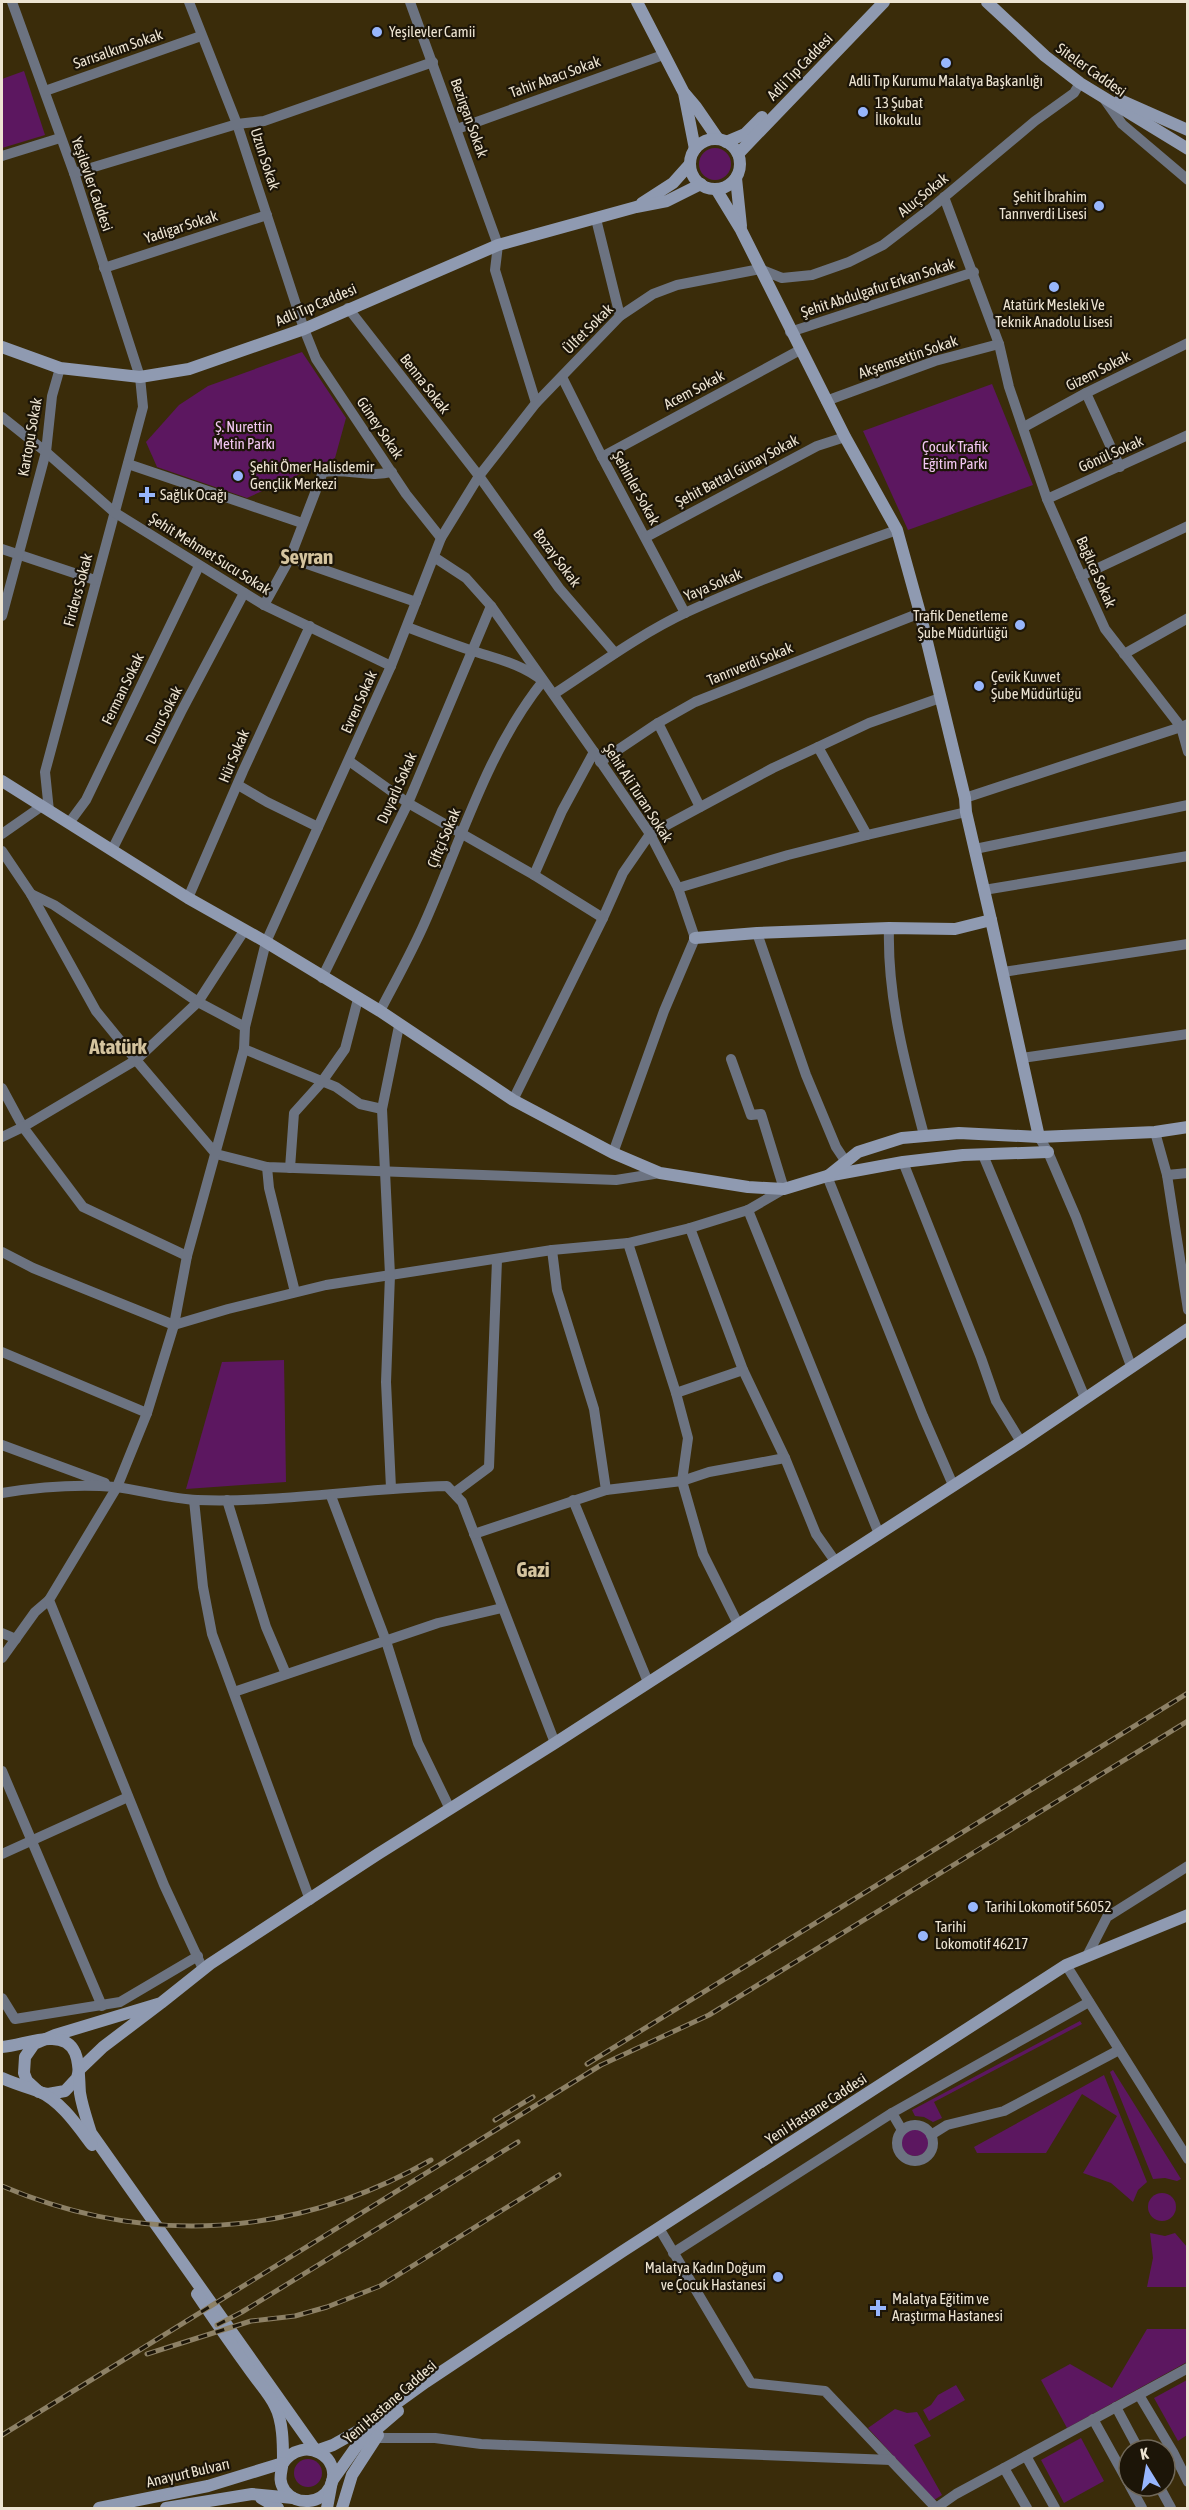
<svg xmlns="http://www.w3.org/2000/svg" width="1189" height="2510" viewBox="0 0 1189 2510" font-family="'Asap Condensed',sans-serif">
<rect width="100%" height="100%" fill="#3a2c0a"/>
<g fill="#5c1760">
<path d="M24,71L45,135L2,148V79Z"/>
<circle cx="715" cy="164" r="16"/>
<path d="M302,352L346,418L335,458L247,498L157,467L146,442L179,405L208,386Z"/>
<path d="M992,384L1033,485L908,530L863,431Z"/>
<path d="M284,1360L286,1482L186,1489L222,1362Z"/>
<path d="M1080,2021L1082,2024L934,2102L942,2118L933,2122L924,2117L915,2116L912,2110Z"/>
<path d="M1113,2070L1181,2179L1177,2181L1165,2178L1153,2179L1110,2072Z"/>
<path d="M1104,2075L1147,2182L1138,2190L1133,2202L1111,2183L1083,2173L1117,2116L1082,2094L1046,2153H977L974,2147Z"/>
<circle cx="915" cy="2142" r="14"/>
<circle cx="1162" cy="2207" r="14"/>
<path d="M1150,2233L1165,2236L1175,2233L1187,2247V2287H1147L1153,2258Z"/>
<path d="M1147,2329H1187V2362L1067,2428L1041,2380L1070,2364L1112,2388Z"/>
<path d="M1187,2380V2435L1178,2441L1154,2398Z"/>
<path d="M956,2385L965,2400L929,2421L923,2410L931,2405L938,2395Z"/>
<path d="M895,2409L907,2413L917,2412L931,2436L914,2445L942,2495L934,2500L868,2428Z"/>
<path d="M1081,2438L1104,2481L1064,2503L1041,2460Z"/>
<circle cx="308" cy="2473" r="14"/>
</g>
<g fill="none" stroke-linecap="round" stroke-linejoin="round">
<g stroke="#6c7381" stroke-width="10">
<path d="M12,2L74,173L140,377L143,407L45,772L49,811"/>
<path d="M189,2L237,124L304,329L316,359L406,494L441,538"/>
<path d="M410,2L498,245L495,270L536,403"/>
<path d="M45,91L201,36"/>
<path d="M1105,100L1122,124L1188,180"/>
<path d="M457,129L663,55"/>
<path d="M2,156L60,138"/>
<path d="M74,173L237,124L264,121L433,62"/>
<path d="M944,197L999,344L1009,387L1047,499L1081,576L1105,629L1181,727L965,798"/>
<path d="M596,219L620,316"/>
<path d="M104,268L267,215"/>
<path d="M348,308L479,476L559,588L615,653"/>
<path d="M790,332L974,272"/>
<path d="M562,377L602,457L685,613"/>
<path d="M1086,393L1120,467"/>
<path d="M826,401L935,361L999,344"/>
<path d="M2,417L46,452L114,512L264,605L391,666"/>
<path d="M1024,427L1086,393L1188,343"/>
<path d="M602,457L800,350"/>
<path d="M128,464L302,523"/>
<path d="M1047,499L1188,435"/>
<path d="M646,537L817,446L845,437"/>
<path d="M2,549L95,580"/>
<path d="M434,557L466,578L491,606L594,752L650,834L678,888L695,938L664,1011L613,1153"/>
<path d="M290,558L416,602"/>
<path d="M1081,576L1188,526"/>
<path d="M264,605L290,558L323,472C347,468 369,478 392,472"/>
<path d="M2,616L46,452L52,396L60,368"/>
<path d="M1124,654L1188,618"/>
<path d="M554,694C597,666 640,634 687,612C755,581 826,555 897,530"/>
<path d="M658,723L700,807"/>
<path d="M1188,724L1181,727L1188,752"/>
<path d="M818,747L867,835L966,812"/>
<path d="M349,761L408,803L534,875L603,918L623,873L650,834L773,768L818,747L869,723L940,698"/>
<path d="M600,762L658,723L695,702L920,613"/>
<path d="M238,785L267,802L318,827"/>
<path d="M69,823L86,800L199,566"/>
<path d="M2,834L42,806"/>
<path d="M975,849L1188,805"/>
<path d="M112,850L181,712L244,593"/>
<path d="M2,851L31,894L96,1011L136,1060L216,1154L267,1167L616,1180L660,1173"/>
<path d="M534,875L562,811L594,752"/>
<path d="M678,888L788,855L867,835"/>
<path d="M984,890L1188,856"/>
<path d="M31,894L54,905L198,1002L245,1027"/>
<path d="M188,898L243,771L310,626"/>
<path d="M889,928C887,998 906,1068 924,1135"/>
<path d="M757,933L806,1075L836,1147L846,1162"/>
<path d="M1003,972L1188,944"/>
<path d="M322,978L408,803L491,606"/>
<path d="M380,1011C395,982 412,952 425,922C461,841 487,751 543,681C520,663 497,659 470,650C449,643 428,635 407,627"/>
<path d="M244,1049L336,1087L360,1104L382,1109"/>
<path d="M1022,1058L1188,1034"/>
<path d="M2,1088L23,1127L83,1207L187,1256"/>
<path d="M513,1100L603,918"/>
<path d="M1155,1132L1167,1175L1188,1310"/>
<path d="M2,1137L23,1127L136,1060L198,1002L244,931"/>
<path d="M1039,1137L1048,1152L1076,1217L1131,1366"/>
<path d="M983,1155L1085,1398"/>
<path d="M903,1162L981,1358L996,1401L1021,1442"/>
<path d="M267,1167L269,1188L295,1292"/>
<path d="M290,1168L294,1113L321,1083L345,1049L358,999"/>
<path d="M1167,1175L1188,1173"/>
<path d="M827,1176L923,1416L953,1485"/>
<path d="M748,1210L879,1534"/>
<path d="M690,1228L743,1370L785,1458"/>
<path d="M2,1252L33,1268L174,1325L228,1309L326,1285L552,1250L628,1243L690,1228L748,1210L784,1189L761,1114L751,1115L731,1059"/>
<path d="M2,1352L147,1413"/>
<path d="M676,1393L743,1370"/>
<path d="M2,1445L105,1483"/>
<path d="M391,1488L386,1382L390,1275L382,1109L399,1026"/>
<path d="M606,1490L682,1481L688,1438L676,1393L628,1243"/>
<path d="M2,1493C39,1487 77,1484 115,1487C142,1490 169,1499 197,1500C281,1503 363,1488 447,1486L462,1502L555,1743"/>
<path d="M454,1493L489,1467L497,1260"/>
<path d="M331,1496L386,1641L418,1743L450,1809"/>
<path d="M194,1500L203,1587L212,1634L310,1900"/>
<path d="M227,1500L266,1627L286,1674"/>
<path d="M573,1500L648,1682"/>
<path d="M474,1534L606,1490L594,1409L557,1290L552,1250"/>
<path d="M738,1624L703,1554L682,1481L709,1472L785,1458L816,1534L835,1561"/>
<path d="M2,1633L16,1639"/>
<path d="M2,1658L35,1612L49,1600"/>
<path d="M234,1692L438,1623L502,1608"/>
<path d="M2,1771L102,2006"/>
<path d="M2,1854L128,1797"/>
<path d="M1088,1954L1107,1917L1188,1866"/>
<path d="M1066,1965L1188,2159"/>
<path d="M203,1969L164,1885L49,1600L117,1487L147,1413L174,1325L187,1256L244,1049L245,1027L266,942L391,666L441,538L479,476L536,403L620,316L653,294L677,285L760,269L782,278L812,275L849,262L883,245L930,209L1035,121L1074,93L1080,83"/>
<path d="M2,1998L15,2019L120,2002L198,1956"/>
<circle cx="915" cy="2143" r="18"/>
<path d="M902,2130L892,2113L1089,2002"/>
<path d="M931,2135L947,2125L1004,2111L1119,2050"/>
<path d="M659,2228L751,2383L825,2391L936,2508"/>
<path d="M673,2253L892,2113"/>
<path d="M1139,2395L1173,2452L1188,2482"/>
<path d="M1116,2407L1139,2450"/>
<path d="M1093,2419L1129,2484"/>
<path d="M375,2438H435L481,2444L891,2460"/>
<path d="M1026,2456L1055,2508"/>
<path d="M1004,2468L1027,2508"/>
<path d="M1130,2486L1142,2508"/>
<path d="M1159,2486L1171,2508"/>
<path d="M936,2508L956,2494L1188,2368"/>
</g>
<g stroke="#8f9ab1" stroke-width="12">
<path d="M637,2L684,93L695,149"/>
<path d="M987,2L1045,56L1080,83L1188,149"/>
<path d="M685,94L696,107L718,139"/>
<path d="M1120,100L1188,130"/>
<circle cx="715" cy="164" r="25"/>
<path d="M726,142L745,134L762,117"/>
<path d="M738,154L884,2"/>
<path d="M736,178L741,226"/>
<path d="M716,189L741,230L845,437L897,530L920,613L965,798L966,812L991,920"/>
<path d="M642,203L673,183L690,164"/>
<path d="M2,347L60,368L140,377L189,369L304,329L498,245L636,207L667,201L701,184"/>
<path d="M2,781L188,898L266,942L380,1011L513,1100L613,1153L660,1173L748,1187L784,1189L827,1176L903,1162L963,1155L1048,1152"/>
<path d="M695,938L757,933L889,928L955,929L991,920L1039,1137"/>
<path d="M828,1176L858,1152L902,1138L959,1133L1039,1137L1155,1132L1188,1127"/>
<path d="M161,2003L55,2035L34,2044L25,2057L24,2073L27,2081L39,2092L48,2094L65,2091L77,2078L79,2070L103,2047L161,2003L210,1964L378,1854L555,1743L1021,1442L1188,1329"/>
<path d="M2,2047C18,2046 35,2038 52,2039C83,2039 78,2072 80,2093C82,2106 87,2120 91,2133L316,2451L333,2445L358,2431L426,2382L623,2251L1066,1965L1188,1915"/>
<path d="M2,2078C13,2083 26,2087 38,2091C61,2101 77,2125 92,2145"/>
<path d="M197,2294C215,2321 233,2347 252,2373C259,2383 270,2395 275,2406C283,2421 283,2444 283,2460C282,2472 277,2480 285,2491C297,2506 321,2504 330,2487C345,2457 303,2434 283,2463"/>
<path d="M261,2498L278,2508"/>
<path d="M99,2508L208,2486L283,2463"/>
<path d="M166,2508L252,2494L293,2498"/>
<path d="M327,2508L332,2481L356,2447L398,2411"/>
<path d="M342,2508L352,2475L378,2435"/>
</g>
<g stroke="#8d8166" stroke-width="5">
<g id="rail">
<path d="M587,2064L1188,1693"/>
<path d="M495,2120L533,2097"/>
<path d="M2,2186C146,2247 295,2238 431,2160"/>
<path d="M217,2325L242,2312L518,2142"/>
<path d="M147,2354L251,2321L295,2316L327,2307L380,2286L559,2175"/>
<path d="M2,2435L601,2065L709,2015L1188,1721"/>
</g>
</g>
<use href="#rail" stroke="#1c1508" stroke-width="3" stroke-dasharray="9" stroke-linecap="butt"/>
</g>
<g fill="#97b6fd" stroke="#1c1508" stroke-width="2">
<circle cx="377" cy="32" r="6"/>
<circle cx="946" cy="63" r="6"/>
<circle cx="863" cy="112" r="6"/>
<circle cx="1099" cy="206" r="6"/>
<circle cx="1054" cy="287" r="6"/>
<circle cx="238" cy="476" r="6"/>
<path d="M144 486h6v6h6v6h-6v6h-6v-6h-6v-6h6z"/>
<circle cx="1020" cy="625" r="6"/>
<circle cx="979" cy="686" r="6"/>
<circle cx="973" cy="1907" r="6"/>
<circle cx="923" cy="1936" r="6"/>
<circle cx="778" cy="2277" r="6"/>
<path d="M875 2299h6v6h6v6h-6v6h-6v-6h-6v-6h6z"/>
</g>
<g text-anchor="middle" stroke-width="4.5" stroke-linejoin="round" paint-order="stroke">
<g font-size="15" fill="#ede4d2" stroke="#1c1508" text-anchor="start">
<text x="389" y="37">Yeşilevler Camii</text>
<text x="946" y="86" text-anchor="middle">Adli Tıp Kurumu Malatya Başkanlığı</text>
<text x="875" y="108">13 Şubat<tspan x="875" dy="17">İlkokulu</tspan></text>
<text x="1087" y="202" text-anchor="end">Şehit İbrahim<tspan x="1087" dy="17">Tanrıverdi Lisesi</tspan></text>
<text x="1054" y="310" text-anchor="middle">Atatürk Mesleki Ve<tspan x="1054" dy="17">Teknik Anadolu Lisesi</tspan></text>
<text x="250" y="472">Şehit Ömer Halisdemir<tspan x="250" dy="17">Gençlik Merkezi</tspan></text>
<text x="160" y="500">Sağlık Ocağı</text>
<text x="1008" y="621" text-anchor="end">Trafik Denetleme<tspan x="1008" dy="17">Şube Müdürlüğü</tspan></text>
<text x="991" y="682">Çevik Kuvvet<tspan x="991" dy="17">Şube Müdürlüğü</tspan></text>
<text x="985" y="1912">Tarihi Lokomotif 56052</text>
<text x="935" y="1932">Tarihi<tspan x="935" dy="17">Lokomotif 46217</tspan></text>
<text x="766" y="2273" text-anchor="end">Malatya Kadın Doğum<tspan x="766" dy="17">ve Çocuk Hastanesi</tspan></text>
<text x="892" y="2304">Malatya Eğitim ve<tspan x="892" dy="17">Araştırma Hastanesi</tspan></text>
</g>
<g font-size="15" fill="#ede4d2" stroke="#1c1508">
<text transform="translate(118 49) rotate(-19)" y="5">Sarısalkım Sokak</text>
<text transform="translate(800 67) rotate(-46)" y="5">Adli Tıp Caddesi</text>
<text transform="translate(1091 70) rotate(35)" y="5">Siteler Caddesi</text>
<text transform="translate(555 77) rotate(-20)" y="5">Tahir Abacı Sokak</text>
<text transform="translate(469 118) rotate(70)" y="5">Bezirgan Sokak</text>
<text transform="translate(265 159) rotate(72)" y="5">Uzun Sokak</text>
<text transform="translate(92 184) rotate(71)" y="5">Yeşilevler Caddesi</text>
<text transform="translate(923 195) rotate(-39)" y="5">Aluç Sokak</text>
<text transform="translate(181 227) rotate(-18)" y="5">Yadigar Sokak</text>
<text transform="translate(878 288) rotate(-18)" y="5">Şehit Abdulgafur Erkan Sokak</text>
<text transform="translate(316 305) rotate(-23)" y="5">Adli Tıp Caddesi</text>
<text transform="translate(588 329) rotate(-45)" y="5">Ülfet Sokak</text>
<text transform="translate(908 357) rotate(-19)" y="5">Akşemsettin Sokak</text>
<text transform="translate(1098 371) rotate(-27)" y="5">Gizem Sokak</text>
<text transform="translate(425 384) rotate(52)" y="5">Benna Sokak</text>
<text transform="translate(694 390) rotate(-28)" y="5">Acem Sokak</text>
<text transform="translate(380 428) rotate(56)" y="5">Güney Sokak</text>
<text transform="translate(30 437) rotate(-80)" y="5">Kartopu Sokak</text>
<text transform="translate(1111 454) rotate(-24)" y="5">Gönül Sokak</text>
<text transform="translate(737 471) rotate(-28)" y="5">Şehit Battal Günay Sokak</text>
<text transform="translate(636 488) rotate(61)" y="5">Şehinler Sokak</text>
<text transform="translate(210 554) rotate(32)" y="5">Şehit Mehmet Sucu Sokak</text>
<text transform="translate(557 558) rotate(53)" y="5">Bozay Sokak</text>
<text transform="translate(1096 572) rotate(66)" y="5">Bağlıca Sokak</text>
<text transform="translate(713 585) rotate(-23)" y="5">Yaya Sokak</text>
<text transform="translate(78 590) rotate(-75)" y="5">Firdevs Sokak</text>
<text transform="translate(750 664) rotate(-22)" y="5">Tanrıverdi Sokak</text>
<text transform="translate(123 689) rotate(-64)" y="5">Ferman Sokak</text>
<text transform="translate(359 702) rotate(-66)" y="5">Evren Sokak</text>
<text transform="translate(164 715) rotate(-63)" y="5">Duru Sokak</text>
<text transform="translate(234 756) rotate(-67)" y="5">Hür Sokak</text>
<text transform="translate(397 788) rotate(-66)" y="5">Duyarlı Sokak</text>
<text transform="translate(638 793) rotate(57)" y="5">Şehit Ali Turan Sokak</text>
<text transform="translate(444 838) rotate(-67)" y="5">Çiftçi Sokak</text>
<text transform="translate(816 2109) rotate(-33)" y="5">Yeni Hastane Caddesi</text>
<text transform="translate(390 2402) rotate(-41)" y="5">Yeni Hastane Caddesi</text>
<text transform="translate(188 2473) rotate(-13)" y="5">Anayurt Bulvarı</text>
</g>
<g font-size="15" fill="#f3c7f3" stroke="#1c1508">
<text x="244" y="432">Ş. Nurettin<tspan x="244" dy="17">Metin Parkı</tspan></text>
<text x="955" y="452">Çocuk Trafik<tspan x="955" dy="17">Eğitim Parkı</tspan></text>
</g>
<g font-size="21" font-weight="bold" fill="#d5c49f" stroke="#1c1508">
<text x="307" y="564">Seyran</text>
<text x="118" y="1054">Atatürk</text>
<text x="533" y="1577">Gazi</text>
</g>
</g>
<rect width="1189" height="2510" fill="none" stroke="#ede4d2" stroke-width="6"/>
<g transform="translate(1147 2468) rotate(349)"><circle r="28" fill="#1c1508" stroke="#706859" stroke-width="1.5"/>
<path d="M0-4.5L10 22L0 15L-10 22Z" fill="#97b6fd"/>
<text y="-9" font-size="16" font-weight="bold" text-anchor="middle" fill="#ede4d2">K</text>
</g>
</svg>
